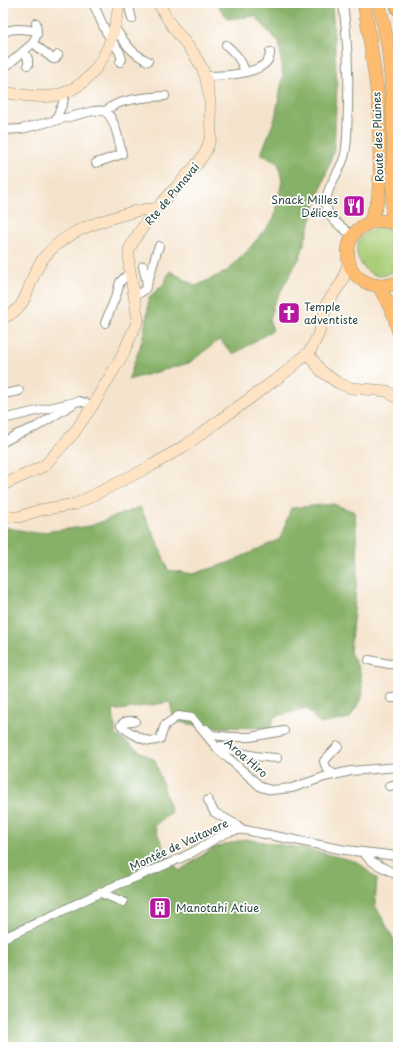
<svg xmlns="http://www.w3.org/2000/svg" width="401" height="1050" viewBox="0 0 401 1050" font-family="'Playpen Sans',sans-serif">
<rect width="100%" height="100%" fill="#fff"/>
<filter id="ink" filterUnits="userSpaceOnUse"><feTurbulence type="fractalNoise" baseFrequency=".025" numOctaves="2"/><feDisplacementMap in="SourceGraphic" scale="8" xChannelSelector="R" yChannelSelector="G"/><feConvolveMatrix kernelMatrix="1 2 1 2 8 2 1 2 1" color-interpolation-filters="sRGB"/></filter>
<filter id="wash" filterUnits="userSpaceOnUse"><feTurbulence type="fractalNoise" baseFrequency=".012" numOctaves="4" result="noise"/><feDisplacementMap in="SourceGraphic" scale="16" xChannelSelector="R" yChannelSelector="G"/><feGaussianBlur stdDeviation="0.9" result="paint"/><feColorMatrix in="noise" values="0 0 0 0 0 0 0 0 0 0 0 0 0 0 0 0 0 1.4 0 .05"/><feComposite in="paint" operator="in"/></filter>
<g filter="url(#wash)">
<rect width="100%" height="100%" fill="#f5e4cd"/>
<path fill="#aace77" stroke="#648656" d="M378,228L389,229L398,236V267C369,298 333,237 378,228Z"/>
<g fill="#87b168" stroke="#53774e">
<path d="M216,3H332L337,85L334,150L317,200L300,257L273,305L270,322L273,330L234,354L219,340L189,363L128,380L142,341L147,315L149,297L163,285L170,271L196,286L227,271L248,250L274,219L282,181L278,163L261,154L275,118L283,76L279,43L255,16L228,19Z"/>
<path d="M333,504L355,512L358,567L350,652L360,671L363,695L350,718L320,724L306,708L274,717L271,728L206,727L174,721L170,702L113,711L116,735L139,751L155,760L171,812L154,826L166,853L179,871L213,848L245,839L307,849L358,862L377,879L375,905L398,947V1047H3V527L36,533L90,526L140,507L157,541L168,570L193,574L228,563L280,539L291,508Z"/>
</g>
</g>
<g filter="url(#ink)">
<g fill="none" stroke-linecap="round" stroke-linejoin="round">
<g stroke="#8a9080" stroke-width="10">
<g id="minor">
<path d="M93,3L106,32L119,51L122,59L120,62"/>
<path d="M128,3L132,19"/>
<path d="M343,3C348,40 349,72 348,109C347,124 348,140 345,154C341,172 325,187 326,205C327,219 344,228 353,236"/>
<path d="M115,28C124,42 132,54 148,61"/>
<path d="M3,33C13,27 25,29 36,31"/>
<path d="M33,43L53,59H55L58,55"/>
<path d="M226,45C235,53 242,60 245,72"/>
<path d="M24,51L28,59V65"/>
<path d="M3,69L33,43L37,34L36,23"/>
<path d="M205,76C221,76 271,75 270,52"/>
<path d="M105,111C120,98 146,98 165,96"/>
<path d="M55,121L63,103L65,92"/>
<path d="M3,130L21,129L93,111C97,111 100,110 103,111C115,114 119,143 122,154L96,163"/>
<path d="M147,284C152,271 154,258 159,246"/>
<path d="M134,296C153,288 146,283 143,266"/>
<path d="M105,323L117,293L120,282L130,272"/>
<path d="M3,394L19,391"/>
<path d="M3,419L79,401L93,405"/>
<path d="M3,442L18,434L36,427L73,404"/>
<path d="M369,660L389,664H398"/>
<path d="M391,698H398"/>
<path d="M135,721C130,721 125,720 121,725C124,730 143,740 150,741C153,741 157,740 160,739L165,725L178,716L192,718L218,749L261,787L271,790L292,788L324,777L351,771L398,767"/>
<path d="M206,729L212,735L230,737H250L284,731"/>
<path d="M218,749L221,746C242,754 255,757 277,758"/>
<path d="M335,775C329,771 325,768 324,761L338,746"/>
<path d="M389,786L398,784"/>
<path d="M208,800L214,812L237,825L242,829"/>
<path d="M364,853C372,865 387,868 398,876"/>
<path d="M101,893L123,902"/>
<path d="M3,938C39,923 73,905 108,889C134,877 161,868 187,855C205,847 224,828 245,830L345,850L398,856"/>
</g>
</g>
<g stroke="#8a9080" stroke-width="12">
<g id="secondary">
<path d="M3,92C19,95 36,98 52,96C96,89 115,42 119,3"/>
<path d="M3,318C29,308 26,286 39,265C54,238 87,225 115,217C130,213 140,208 156,209"/>
<path d="M308,353L321,371L338,383L351,388L387,391L398,399"/>
<path d="M3,485L44,466L74,433L93,405L122,356L138,320L129,265V249L138,234L156,209L198,163L206,151L211,137L210,101L206,79L202,68L194,54L172,26L158,3"/>
<path d="M3,512L9,517H19L40,510L76,504L151,466L186,445L286,372L310,351L319,333L327,303L342,282L349,261"/>
</g>
</g>
<g stroke="#8a9080" stroke-width="14">
<path id="primary" d="M396,3L398,9"/>
</g>
<g stroke="#8a9080" stroke-width="14">
<g id="trunk">
<path d="M364,3L369,33L379,105L380,174L378,200L370,222"/>
<path d="M379,3C382,18 386,33 388,48C395,106 394,164 392,222"/>
<path d="M398,225C375,214 347,227 348,255C349,281 377,292 398,282"/>
<path d="M379,286L394,315L398,330"/>
</g>
</g>
<use href="#minor" stroke="#fff" stroke-width="8"/>
<use href="#secondary" stroke="#fee4c5" stroke-width="11"/>
<use href="#primary" stroke="#fdbc6f" stroke-width="12"/>
<use href="#trunk" stroke="#fdbc6f" stroke-width="13"/>
</g>
</g>
<defs>
<g id="restaurant-square" transform="scale(1.15)"><rect x="-9" y="-9" width="18" height="18" rx="4" fill="#b5179e" stroke="#fff"/><path d="M-5-6h1v4h1v-4h1v4h1v-4h1v5L-1.5 .5V6h-2V.5L-5-1ZM5-6V6H3V1.5H1.5Q1.5-4 5-6Z" fill="#fff"/></g>
<g id="church-square" transform="scale(1.15)"><rect x="-9" y="-9" width="18" height="18" rx="4" fill="#b5179e" stroke="#fff"/><path d="M-1.2-6h2.4v3.5h3.3v2.4h-3.3V6h-2.4V-.1h-3.3v-2.4h3.3Z" fill="#fff"/></g>
<g id="building-square" transform="scale(1.15)"><rect x="-9" y="-9" width="18" height="18" rx="4" fill="#b5179e" stroke="#fff"/><path d="M-4-6H4V6H1V3H-1V6H-4ZM-2.5-4.3h1.7v1.8h-1.7ZM.8-4.3h1.7v1.8H.8ZM-2.5-1h1.7V.8h-1.7ZM.8-1h1.7V.8H.8Z" fill="#fff"/></g>
</defs>
<g fill-rule="evenodd">
<use href="#restaurant-square" x="354" y="206"/>
<use href="#church-square" x="289" y="313"/>
<use href="#building-square" x="160" y="908"/>
</g>
<g text-anchor="middle" stroke-width="3.5" stroke-linejoin="round" paint-order="stroke">
<g font-size="11" fill="#1f3d34" stroke="#fff">
<text transform="translate(378 137) rotate(-92)" y="4">Route des Plaines</text>
<text transform="translate(172 194) rotate(-50)" y="4">Rte de Punavai</text>
<text transform="translate(246 758) rotate(41)" y="4">Aroa Hiro</text>
<text transform="translate(179 845) rotate(-25)" y="4">Montée de Vaitavere</text>
</g>
<g font-size="11" fill="#1f3d34" stroke="#fff" text-anchor="start">
<text x="338" y="204" text-anchor="end">Snack Milles<tspan x="338" dy="13">Délices</tspan></text>
<text x="304" y="311">Temple<tspan x="304" dy="13">adventiste</tspan></text>
<text x="176" y="912">Manotahi Atiue</text>
</g>
</g>
<rect width="401" height="1050" fill="none" stroke="#fff" stroke-width="16"/>
</svg>
